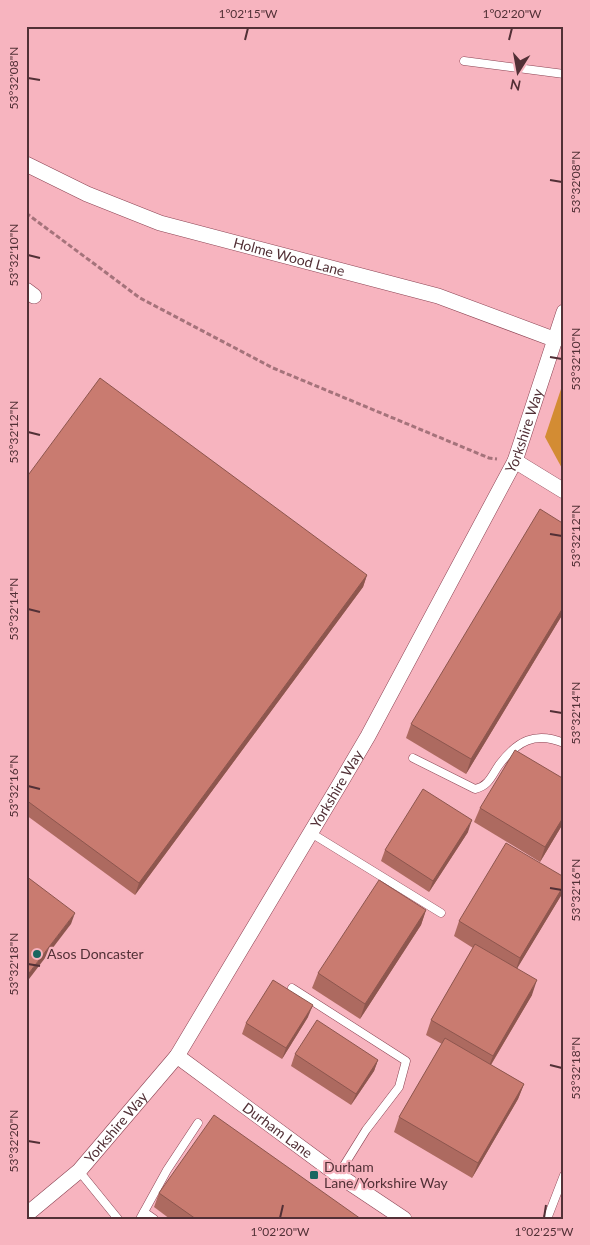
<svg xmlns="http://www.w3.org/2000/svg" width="590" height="1245" viewBox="0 0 590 1245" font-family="Lato,sans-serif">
<rect width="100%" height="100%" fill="#f7b4bf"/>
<path fill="#d38c33" d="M564,380V472L545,437Z"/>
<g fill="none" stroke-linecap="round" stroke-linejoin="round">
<g stroke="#8c4353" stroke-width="9">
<g id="service">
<path d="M464,61L564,74"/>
<path d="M413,758L475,789C489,786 492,775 499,765C517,741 535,731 564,743"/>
<path d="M311,833L441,913"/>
<path d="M292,988L406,1061L399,1087L366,1130L338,1175"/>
<path d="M79,1171L118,1219"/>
<path d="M144,1212L154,1219"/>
<path d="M140,1219L167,1170L198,1123"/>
<path d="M547,1219L564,1175"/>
</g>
</g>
<g stroke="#8c4353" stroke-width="16">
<g id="minor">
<path id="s1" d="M26,164L87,194L160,223L438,296L556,340"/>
<path d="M26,290L34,296"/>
<path d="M515,461L564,491"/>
<path id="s2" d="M177,1056L338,1175L404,1219"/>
<path id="s3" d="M26,1215L79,1171L177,1056L341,782L368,736L515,461L564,312"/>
</g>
</g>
<path stroke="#a5737b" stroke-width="3" stroke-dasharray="5 2.5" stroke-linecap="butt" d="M26,213L140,298L273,368L489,458L497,459"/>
<use href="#service" stroke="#fff" stroke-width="8"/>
<use href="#minor" stroke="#fff" stroke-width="15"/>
</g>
<g fill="#ad6a60">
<path d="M26,478L367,575L363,587L135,895L26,815Z"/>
<path d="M564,524V612L466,774L406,738L411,724Z"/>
<path d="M480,808L564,822L540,862L474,822Z"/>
<path d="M468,832L429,892L381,861L385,850Z"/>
<path d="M564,877V889L562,894L517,968L532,995L491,1065L524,1084L518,1099L472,1178L394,1132L399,1117L442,1044L426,1035L431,1020L473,948L454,936L459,921Z"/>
<path d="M426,910L421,925L360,1019L312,988L318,973Z"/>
<path d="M308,1017L282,1059L242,1034L246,1023Z"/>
<path d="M295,1054L378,1060L374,1071L351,1105L291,1066Z"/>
<path d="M159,1193L361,1219H170L154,1207Z"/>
</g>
<g fill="#8d564e">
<path d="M367,575L363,587L135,895L139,883Z"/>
<path d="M564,606V612L466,774L471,759Z"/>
<path d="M564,816V822L540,862L545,847Z"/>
<path d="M472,820L468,832L429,892L433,881Z"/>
<path d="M564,885V889L562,894L515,972L520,958Z"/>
<path d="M426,910L421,925L360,1019L365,1004Z"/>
<path d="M75,913L71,924L26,983V977Z"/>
<path d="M537,980L532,995L487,1071L493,1056Z"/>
<path d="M313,1005L308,1017L282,1059L286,1048Z"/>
<path d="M378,1060L374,1071L351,1105L356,1094Z"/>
<path d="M524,1084L518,1099L472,1178L478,1163Z"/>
</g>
<g fill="#c97b70" stroke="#8d564e">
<path d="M100,378L367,575L139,883L26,800V478Z"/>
<path d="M540,509L564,524V606L471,759L411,724Z"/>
<path d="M515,750L564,779V816L545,847L480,808Z"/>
<path d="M423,789L472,820L433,881L385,850Z"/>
<path d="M506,843L564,877V885L520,958L459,921Z"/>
<path d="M26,876L75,913L26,977Z"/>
<path d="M379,880L426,910L365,1004L318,973Z"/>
<path d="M475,944L537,980L493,1056L431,1020Z"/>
<path d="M273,980L313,1005L286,1048L246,1023Z"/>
<path d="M317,1020L378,1060L356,1094L295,1054Z"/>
<path d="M445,1038L524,1084L478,1163L399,1117Z"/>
<path d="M214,1115L361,1219H196L159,1193Z"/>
</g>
<path fill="none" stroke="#523036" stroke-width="2" d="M245,40L248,28M509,40L512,28M28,78L40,80M550,180L562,182M28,255L40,258M550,357L562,359M28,432L40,435M550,534L562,536M28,609L40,612M550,711L562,713M28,786L40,789M550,888L562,890M28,964L40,966M550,1065L562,1068M28,1141L40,1143M280,1218L283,1205M544,1218L546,1205"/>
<g fill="#196660" stroke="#f7b4bf" stroke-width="2">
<circle cx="37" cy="954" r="5"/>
<rect x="309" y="1170" width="10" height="10" rx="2.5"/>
</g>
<g text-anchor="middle" stroke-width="4.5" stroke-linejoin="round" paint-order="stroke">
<g font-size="14" fill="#523036" stroke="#f7b4bf">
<text dy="5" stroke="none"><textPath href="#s1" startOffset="280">Holme Wood Lane</textPath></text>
<text dy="5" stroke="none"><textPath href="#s3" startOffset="936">Yorkshire Way</textPath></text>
<text dy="5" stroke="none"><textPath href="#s3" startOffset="531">Yorkshire Way</textPath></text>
<text dy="5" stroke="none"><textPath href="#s3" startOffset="126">Yorkshire Way</textPath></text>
<text dy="5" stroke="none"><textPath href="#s2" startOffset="125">Durham Lane</textPath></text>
</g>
<g font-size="14" fill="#523036" stroke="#f7b4bf" text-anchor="start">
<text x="47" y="959">Asos Doncaster</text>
<text x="324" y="1172">Durham<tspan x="324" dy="16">Lane/Yorkshire Way</tspan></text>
</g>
</g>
<rect width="590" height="1245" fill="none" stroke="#f7b4bf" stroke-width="55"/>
<g transform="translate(518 72) rotate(191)" stroke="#f7b4bf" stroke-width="4" paint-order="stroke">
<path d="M0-4L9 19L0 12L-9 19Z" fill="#523036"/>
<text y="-8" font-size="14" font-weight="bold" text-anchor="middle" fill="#523036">N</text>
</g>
<rect x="28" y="28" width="534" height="1190" fill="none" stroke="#523036" stroke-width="2"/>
<g font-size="12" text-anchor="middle" fill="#523036">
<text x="248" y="18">1°02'15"W</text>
<text x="512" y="18">1°02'20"W</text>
<text transform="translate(14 78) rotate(-90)" y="4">53°32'08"N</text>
<text transform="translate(576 182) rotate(-90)" y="4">53°32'08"N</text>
<text transform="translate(14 255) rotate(-90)" y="4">53°32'10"N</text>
<text transform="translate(576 359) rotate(-90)" y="4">53°32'10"N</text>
<text transform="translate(14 432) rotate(-90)" y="4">53°32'12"N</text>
<text transform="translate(576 536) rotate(-90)" y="4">53°32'12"N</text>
<text transform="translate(14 609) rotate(-90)" y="4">53°32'14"N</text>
<text transform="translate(576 713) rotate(-90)" y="4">53°32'14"N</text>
<text transform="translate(14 786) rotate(-90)" y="4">53°32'16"N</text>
<text transform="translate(576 890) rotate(-90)" y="4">53°32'16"N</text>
<text transform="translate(14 964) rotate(-90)" y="4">53°32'18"N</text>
<text transform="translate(576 1068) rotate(-90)" y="4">53°32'18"N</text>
<text transform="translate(14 1141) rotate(-90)" y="4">53°32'20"N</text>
<text x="280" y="1236">1°02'20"W</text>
<text x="544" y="1236">1°02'25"W</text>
</g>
</svg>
